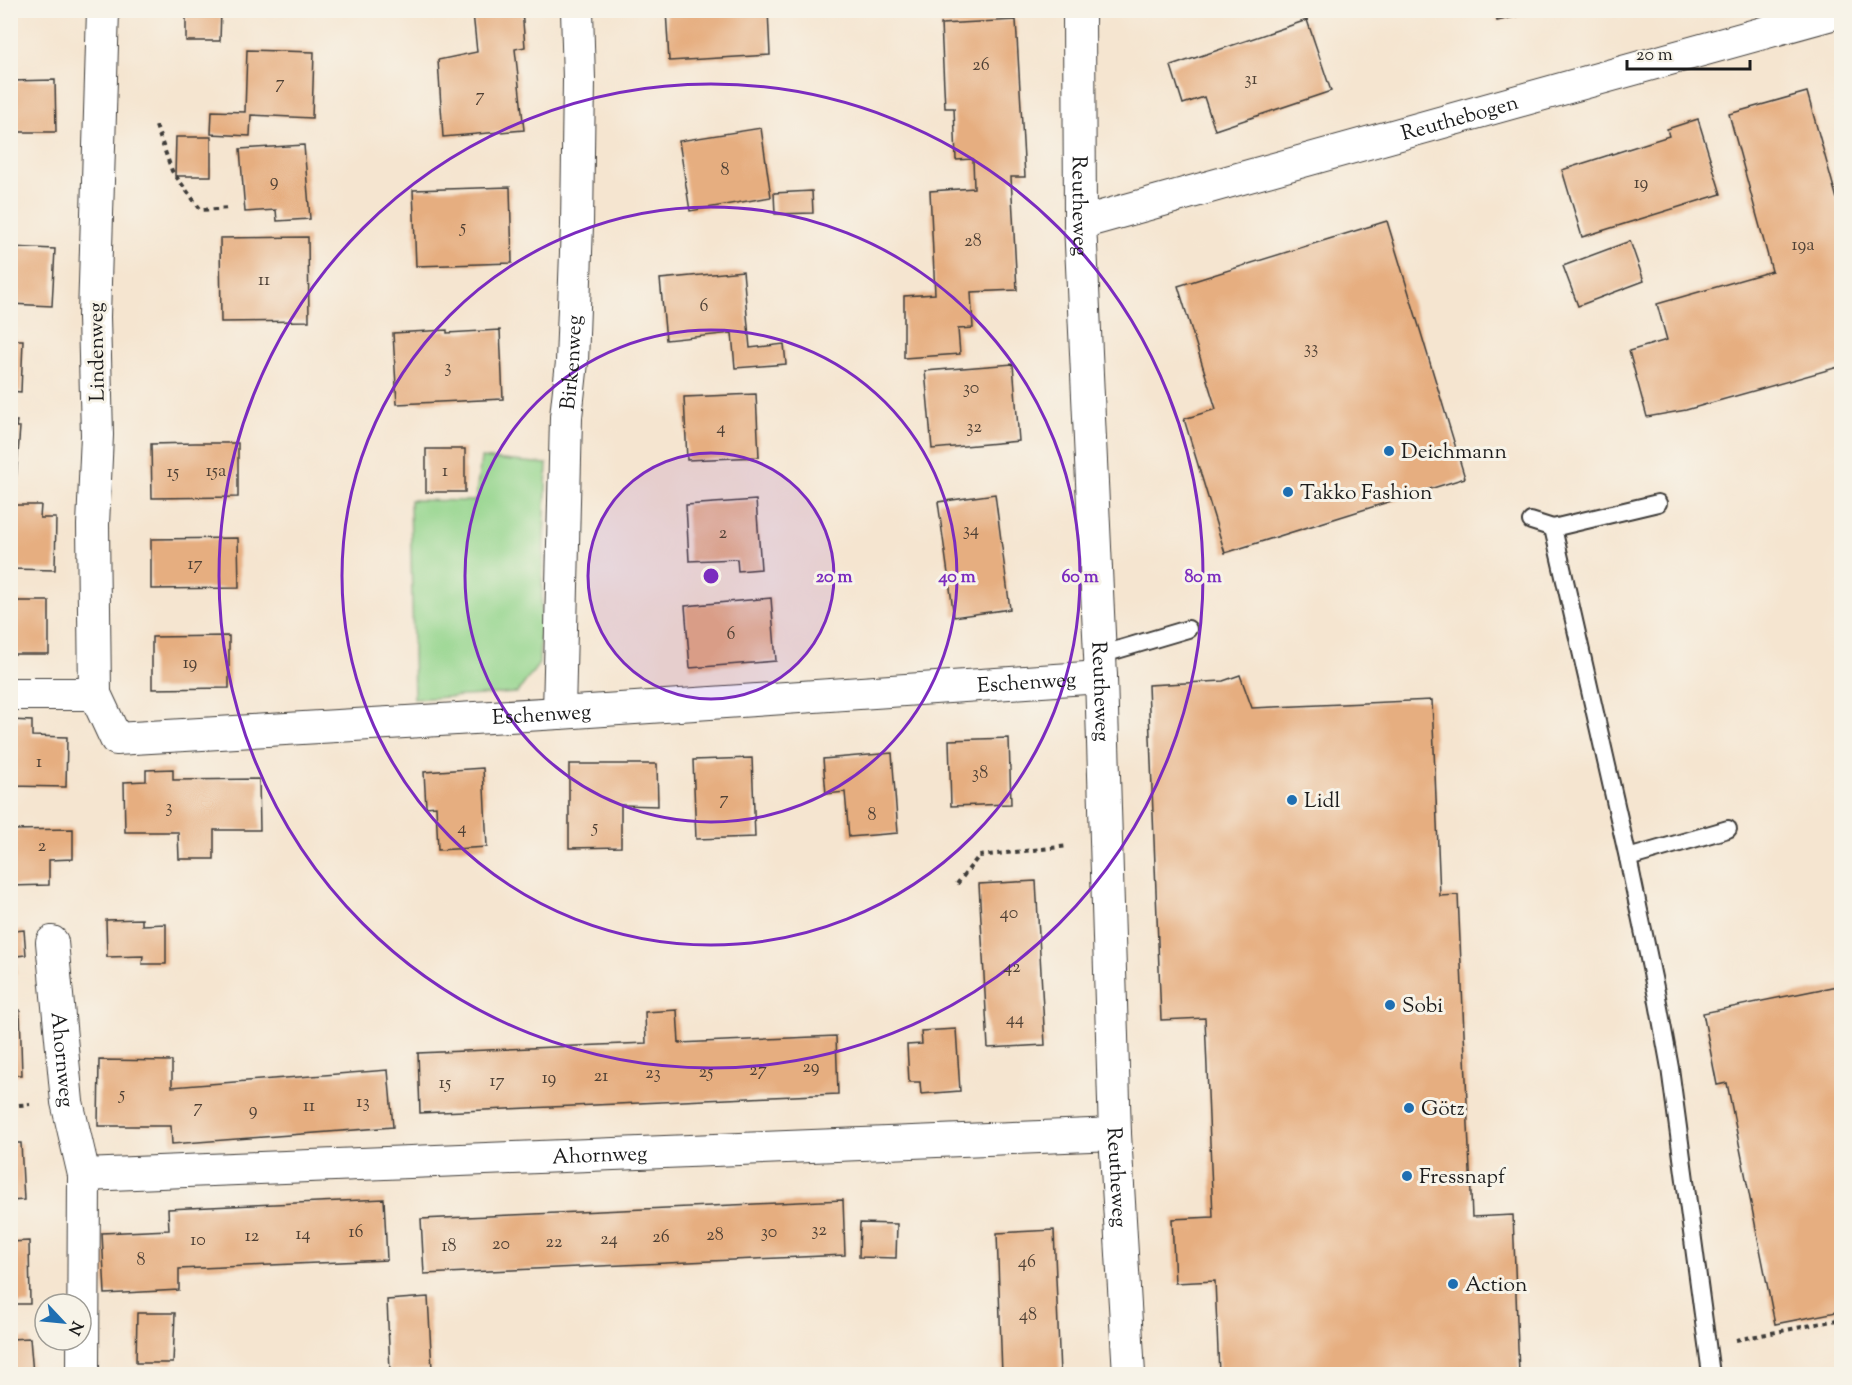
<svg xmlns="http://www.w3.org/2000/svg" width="1852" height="1385" viewBox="0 0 1852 1385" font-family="'Sorts Mill Goudy',serif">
<rect width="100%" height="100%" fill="#f7f3e8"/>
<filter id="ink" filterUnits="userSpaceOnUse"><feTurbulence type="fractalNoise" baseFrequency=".0167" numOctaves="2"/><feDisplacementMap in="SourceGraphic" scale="12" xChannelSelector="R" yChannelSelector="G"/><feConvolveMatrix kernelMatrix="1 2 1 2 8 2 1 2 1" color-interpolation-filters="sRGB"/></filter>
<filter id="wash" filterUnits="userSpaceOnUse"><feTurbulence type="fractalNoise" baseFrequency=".008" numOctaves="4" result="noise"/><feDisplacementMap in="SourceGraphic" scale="24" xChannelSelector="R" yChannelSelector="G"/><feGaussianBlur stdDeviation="1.35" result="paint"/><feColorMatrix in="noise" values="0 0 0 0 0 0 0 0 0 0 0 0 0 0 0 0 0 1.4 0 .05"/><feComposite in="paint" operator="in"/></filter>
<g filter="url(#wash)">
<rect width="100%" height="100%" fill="#f5e5d0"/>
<path fill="#93d48b" stroke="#587854" stroke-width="1.5" d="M481,458L547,464L539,664L517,693L414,699L410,500L475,501Z"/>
<g id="blocks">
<g fill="#e6ae80">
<path d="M186,10H221L220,41H186Z"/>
<path d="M501,10H522L525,47L515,49L524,130L443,137L438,60L477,52L473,13Z"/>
<path d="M666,10H768L770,55L669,61Z"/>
<path d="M1495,10H1541V11L1497,21Z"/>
<path d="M1016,20L1025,177H1011L1017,290L971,292L973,328L958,329L960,354L904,358V296L935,294L930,191L974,188L973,159L956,160L954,108H945L941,24Z"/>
<path d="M1307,20L1331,91L1215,130L1204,97L1183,104L1171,66Z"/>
<path d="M247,50L314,52L312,118L251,115L250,136L211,134L212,111L245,112Z"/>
<path d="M55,80L56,132H10V81Z"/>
<path d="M1807,92L1842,217V366L1686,410L1647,417L1629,351L1667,340L1657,304L1772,271L1729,114Z"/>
<path d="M1698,119L1721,194L1582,237L1562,170L1669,136L1667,129Z"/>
<path d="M761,128L771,197L690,211L679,141Z"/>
<path d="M176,137H211V176H175Z"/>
<path d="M304,145L310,219L277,221L276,210L245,212L240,149Z"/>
<path d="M510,187L512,263L416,266L413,190Z"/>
<path d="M812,191L813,213L775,214L774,193Z"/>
<path d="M1387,221L1465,478L1225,553L1184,419L1216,409L1178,286Z"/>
<path d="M308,237L309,321L221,322L220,238Z"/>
<path d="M1630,241L1644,281L1578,306L1563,266Z"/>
<path d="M10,247L55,249L52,306L10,304Z"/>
<path d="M743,271L750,348L784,344L786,364L735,368L732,333L666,340L660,279Z"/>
<path d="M447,330V333L500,330L503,399L397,404L393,333Z"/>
<path d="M10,332H15V340H23L21,392L10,391Z"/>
<path d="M1013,364L1019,441L932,449L925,371Z"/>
<path d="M756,394L759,457L687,460L684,397Z"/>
<path d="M10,421H17L16,427H20L16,481H10Z"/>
<path d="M195,443H238V497L152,498L151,444Z"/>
<rect x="426" y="449" width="39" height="43"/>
<path d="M995,494L1010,609L954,617L938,502Z"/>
<path d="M756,500L761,569L738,571L737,559L689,561L686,505Z"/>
<path d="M10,505H41L40,518H56L55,570L10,569Z"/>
<path d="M238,538L239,588L151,589V539Z"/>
<path d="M10,593H16L15,601H49V654H10Z"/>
<path d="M771,598L776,661L690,668L685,606Z"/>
<path d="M229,636V688L152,689V637Z"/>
<path d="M1240,675L1252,708L1432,700L1440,896L1458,895L1472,1217L1513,1215L1519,1374H1219L1215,1281L1175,1283L1172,1219L1213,1217L1205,1018L1161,1020L1148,685L1223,681Z"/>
<path d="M10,720L32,721V736L67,737L66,787L10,786Z"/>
<path d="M1009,738L1011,804L951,806L949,740Z"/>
<path d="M892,753L898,833L849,837L845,792L826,794L823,759Z"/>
<path d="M752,758L755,837L696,839L693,760Z"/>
<path d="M569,764H657L658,806L621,805V847L569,848Z"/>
<path d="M483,768L487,847L438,850L436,806L426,807L424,772Z"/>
<path d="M173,769V780L259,779L260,830H214V859H179L178,832H125L124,782L146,781V770Z"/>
<path d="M73,829V859L49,860V885L10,886V830Z"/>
<path d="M1036,881L1045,1045L988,1048L979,884Z"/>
<path d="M10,914H13L15,931L24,930L26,955L16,956L17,973H10Z"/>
<path d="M142,919V925L166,924V964H142L143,956L107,957L106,920Z"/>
<path d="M1842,985V1311L1775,1324L1727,1083L1717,1085L1703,1013Z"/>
<path d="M20,1010L22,1075H10V1011Z"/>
<path d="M677,1010L679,1043L836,1036L838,1094L420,1113L418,1053L646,1043L645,1012Z"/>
<path d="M956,1029L960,1091L921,1094L920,1082H909L907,1045L922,1044L921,1031Z"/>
<path d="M99,1060L172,1061V1087L388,1070L393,1127L172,1144L171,1126H98Z"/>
<path d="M10,1143H21L24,1200L10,1201Z"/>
<path d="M384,1199L387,1260L179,1269V1290L105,1294L102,1233L169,1230L168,1209Z"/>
<path d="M843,1200L845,1255L424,1274L421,1219Z"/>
<path d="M860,1223L897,1224L896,1258L859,1257Z"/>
<path d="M1054,1230L1060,1374H1002L997,1233Z"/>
<path d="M29,1241L30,1304H10V1242Z"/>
<path d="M428,1297L432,1369L390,1371L387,1300Z"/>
<path d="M137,1313H175L173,1363H136Z"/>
<path d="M30,1338L33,1374H10V1339Z"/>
</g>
</g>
</g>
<g filter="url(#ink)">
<use href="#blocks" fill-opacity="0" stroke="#3d3a37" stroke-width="1.5"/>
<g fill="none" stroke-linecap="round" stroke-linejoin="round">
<g stroke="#3d3a37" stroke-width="20">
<g id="service">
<path d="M1531,521L1553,528L1658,503"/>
<path d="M1553,528L1628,858L1657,997L1670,1068L1711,1374"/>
<path d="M1100,655L1188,629"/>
<path d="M1628,858L1728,829"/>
</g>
</g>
<g stroke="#3d3a37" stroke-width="34">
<g id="minor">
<path id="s1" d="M1079,10L1080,223L1101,677L1115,1134L1129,1374"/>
<path id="s2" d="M1080,223L1842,11"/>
<path id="s3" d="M10,694H95L116,739L559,713L1101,677"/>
<path d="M95,694L93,525L97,435L94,317L103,10"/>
<path id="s4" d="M559,713L566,417L572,362L577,225L579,80L577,10"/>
<path id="s5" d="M52,942L67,1102L84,1175L83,1374"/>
<path id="s6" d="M84,1175L1115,1134"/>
</g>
</g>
<g stroke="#3d3a37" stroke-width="4" stroke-dasharray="4.5 4.5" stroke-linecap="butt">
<path d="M156,126L172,171L201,210L230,208"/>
<path d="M957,884L979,856L1068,846"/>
<path d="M10,1106L30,1104"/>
<path d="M1736,1340L1842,1319"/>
</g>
<use href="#service" stroke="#fff" stroke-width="16"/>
<use href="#minor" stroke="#fff" stroke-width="32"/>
</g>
</g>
<circle cx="711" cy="576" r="123" fill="#7b2cbf" fill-opacity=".12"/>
<g fill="none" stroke="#7b2cbf" stroke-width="3">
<circle cx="711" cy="576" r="123"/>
<circle cx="711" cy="576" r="246"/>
<circle cx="711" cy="576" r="369"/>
<circle cx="711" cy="576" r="492"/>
</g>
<g fill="#1f6fb2" stroke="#f7f3e8" stroke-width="2">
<circle cx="1389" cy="451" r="6"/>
<circle cx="1288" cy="492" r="6"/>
<circle cx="1292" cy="800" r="6"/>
<circle cx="1390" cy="1005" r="6"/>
<circle cx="1409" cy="1108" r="6"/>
<circle cx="1407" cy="1176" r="6"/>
<circle cx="1453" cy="1284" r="6"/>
</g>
<g text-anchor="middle" stroke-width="6" stroke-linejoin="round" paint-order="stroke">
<g font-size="18" fill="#4e4035">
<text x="981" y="70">26</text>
<text x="1251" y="84">31</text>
<text x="280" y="88">7</text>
<text x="480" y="101">7</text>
<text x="725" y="175">8</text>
<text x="274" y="186">9</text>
<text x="1641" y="188">19</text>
<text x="463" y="232">5</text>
<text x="973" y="246">28</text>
<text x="1803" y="250">19a</text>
<text x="264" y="285">11</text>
<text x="704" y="311">6</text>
<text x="1311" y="353">33</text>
<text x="448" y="372">3</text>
<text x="971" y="393">30</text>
<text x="974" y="432">32</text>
<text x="721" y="433">4</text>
<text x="216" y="476">15a</text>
<text x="445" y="476">1</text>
<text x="173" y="477">15</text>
<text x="971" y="535">34</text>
<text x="723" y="538">2</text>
<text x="195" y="569">17</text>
<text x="731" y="639">6</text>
<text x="190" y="668">19</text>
<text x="39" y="767">1</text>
<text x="980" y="778">38</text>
<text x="724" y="804">7</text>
<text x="169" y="812">3</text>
<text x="872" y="820">8</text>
<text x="595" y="832">5</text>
<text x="462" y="833">4</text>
<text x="42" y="851">2</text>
<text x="1009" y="918">40</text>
<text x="1012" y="972">42</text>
<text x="1015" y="1024">44</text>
<text x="811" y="1072">29</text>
<text x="758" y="1075">27</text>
<text x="706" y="1077">25</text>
<text x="653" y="1078">23</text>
<text x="601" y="1081">21</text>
<text x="549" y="1083">19</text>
<text x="497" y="1086">17</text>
<text x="445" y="1088">15</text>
<text x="122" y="1099">5</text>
<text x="363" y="1107">13</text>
<text x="309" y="1111">11</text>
<text x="198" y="1112">7</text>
<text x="253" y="1115">9</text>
<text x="819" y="1235">32</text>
<text x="356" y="1237">16</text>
<text x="769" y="1237">30</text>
<text x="303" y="1239">14</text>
<text x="715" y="1240">28</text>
<text x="252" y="1241">12</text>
<text x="661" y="1242">26</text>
<text x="609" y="1244">24</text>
<text x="198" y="1245">10</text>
<text x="554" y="1247">22</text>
<text x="501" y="1249">20</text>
<text x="449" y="1251">18</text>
<text x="141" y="1265">8</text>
<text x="1027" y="1267">46</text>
<text x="1028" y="1320">48</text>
</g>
<g font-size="21" fill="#1c1c1c" stroke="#f7f3e8">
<text dy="7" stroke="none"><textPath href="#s2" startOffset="394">Reuthebogen</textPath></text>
<text dy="7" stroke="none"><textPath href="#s1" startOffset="196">Reutheweg</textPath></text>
<text transform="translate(96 352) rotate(-91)" y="7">Lindenweg</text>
<text dy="7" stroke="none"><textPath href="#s4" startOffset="351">Birkenweg</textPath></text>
<text dy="7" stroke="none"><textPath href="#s3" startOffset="1047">Eschenweg</textPath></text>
<text dy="7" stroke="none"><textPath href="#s1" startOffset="682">Reutheweg</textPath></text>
<text dy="7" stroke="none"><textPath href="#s3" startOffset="561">Eschenweg</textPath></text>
<text dy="7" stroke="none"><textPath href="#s5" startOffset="118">Ahornweg</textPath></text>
<text dy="7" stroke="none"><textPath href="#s6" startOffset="516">Ahornweg</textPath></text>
<text dy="7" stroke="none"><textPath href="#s1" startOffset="1168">Reutheweg</textPath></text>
</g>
<g font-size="21" fill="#1c1c1c" stroke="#f7f3e8" text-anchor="start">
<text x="1401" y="458">Deichmann</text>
<text x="1300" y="499">Takko Fashion</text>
<text x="1304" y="807">Lidl</text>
<text x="1402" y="1012">Sobi</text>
<text x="1421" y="1115">Götz</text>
<text x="1419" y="1183">Fressnapf</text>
<text x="1465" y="1291">Action</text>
</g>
</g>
<circle cx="711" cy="576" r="9" fill="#7b2cbf" stroke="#f7f3e8" stroke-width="3"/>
<g font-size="18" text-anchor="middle" font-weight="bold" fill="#7b2cbf" stroke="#f7f3e8" stroke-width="6" stroke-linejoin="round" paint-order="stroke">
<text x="834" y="582">20 m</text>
<text x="957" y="582">40 m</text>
<text x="1080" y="582">60 m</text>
<text x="1203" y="582">80 m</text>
</g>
<rect width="1852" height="1385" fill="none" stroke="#f7f3e8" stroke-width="36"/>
<g transform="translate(63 1322) rotate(116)"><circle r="28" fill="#f7f3e8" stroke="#9f9d96" stroke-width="1.5"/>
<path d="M0-4.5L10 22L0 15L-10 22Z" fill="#1f6fb2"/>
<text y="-9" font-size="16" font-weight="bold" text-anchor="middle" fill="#1c1c1c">N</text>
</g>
<path d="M1627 60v9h123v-9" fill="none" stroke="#1c1c1c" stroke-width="3"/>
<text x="1636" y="60" font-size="18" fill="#1c1c1c" stroke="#f7f3e8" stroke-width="4.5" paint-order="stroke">20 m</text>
</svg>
